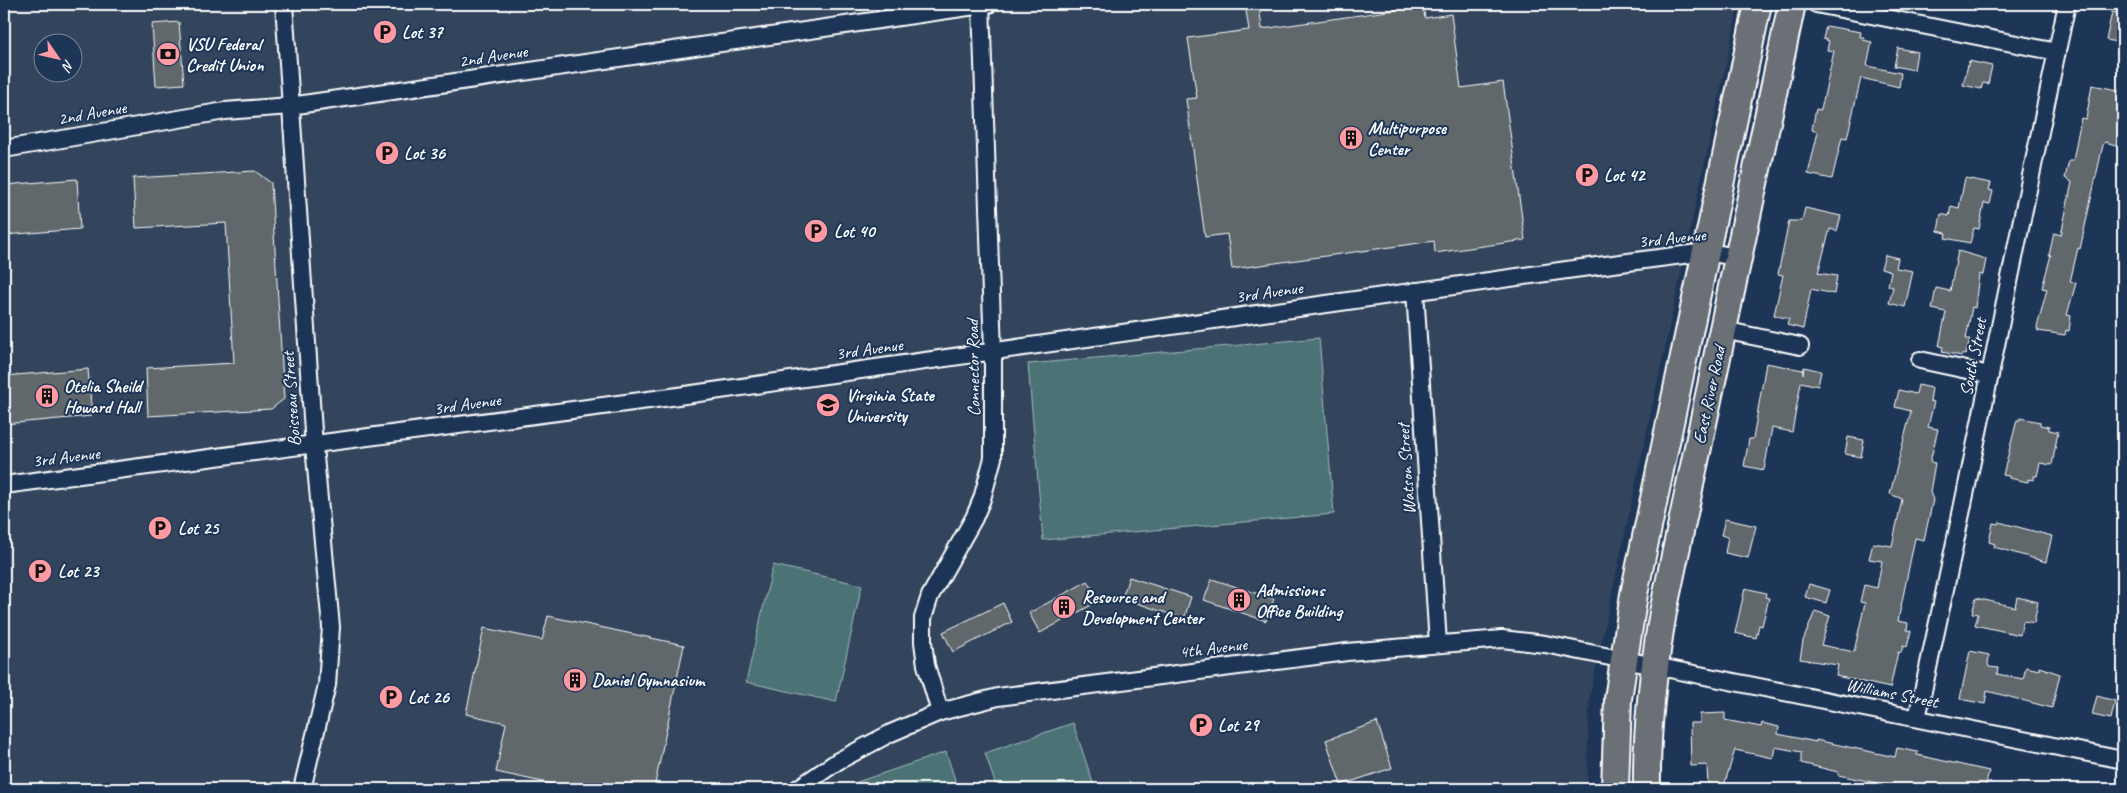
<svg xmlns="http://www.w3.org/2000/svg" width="2127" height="793" viewBox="0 0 2127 793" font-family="Caveat,sans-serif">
<rect width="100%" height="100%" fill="#1d3557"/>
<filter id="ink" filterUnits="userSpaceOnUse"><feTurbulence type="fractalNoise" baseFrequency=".02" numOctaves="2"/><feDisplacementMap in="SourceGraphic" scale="10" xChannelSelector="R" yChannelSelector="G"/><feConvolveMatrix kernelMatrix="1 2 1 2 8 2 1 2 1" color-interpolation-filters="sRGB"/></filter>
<g filter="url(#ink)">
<path fill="#31445d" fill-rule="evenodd" d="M4,4H1739L1589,700L1587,789H4ZM42,42H72V72H42Z"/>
<g fill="#4b7376" stroke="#a5b9ba">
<path d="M1319,338L1334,514L1043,540L1028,364Z"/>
<path d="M773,565L862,585L836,702L746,682Z"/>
<path d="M1073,723L1095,789H997L985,753Z"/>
<path d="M946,752L958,789H860L857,782Z"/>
</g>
<g fill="#61676c" stroke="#fff">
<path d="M1245,4H1259L1262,29L1423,6L1425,18L1451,14L1461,88L1503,82L1525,240L1435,253L1434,241L1232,269L1227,234L1205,237L1186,99L1197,98L1188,38L1249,30Z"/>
<path d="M2112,12L2123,14V43L2106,40Z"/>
<path d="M179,22L184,84L156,86L152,24Z"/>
<path d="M1826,26L1861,32L1860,37H1864L1863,40L1872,42L1867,66L1901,73L1899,87L1861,78L1847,138L1842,137L1832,179L1808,174L1818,132L1812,130L1816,109L1821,110L1834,51L1827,50L1829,41L1823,39Z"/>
<path d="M1898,48L1917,52L1914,70L1894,66Z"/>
<path d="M1969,61L1992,66L1988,84L1983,83L1981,89L1963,85Z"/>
<path d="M2092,85L2123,91V147L2105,142L2103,145L2080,249L2078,248L2070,282L2076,283L2067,315L2071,316L2069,331L2066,330L2065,335L2038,331L2037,327L2047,289L2042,288L2051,255H2049L2054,233L2061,235L2072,182L2065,178L2069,161H2073L2081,118L2086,119Z"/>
<path d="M255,171L271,183L284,399L271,409L148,416L146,368L234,363L226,223L136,228L133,178Z"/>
<path d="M1965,178L1991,183L1989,190L1993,191L1990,204L1984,203L1979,229L1974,228L1970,243L1945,238L1946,233L1938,231L1941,214L1949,216L1951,206L1959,208Z"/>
<path d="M77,179L80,229L4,235V185Z"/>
<path d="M1805,208L1841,216L1837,231L1830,229L1818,273L1837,276L1834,294L1811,289L1803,329L1787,325L1789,319L1774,315L1783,275L1778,274L1789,221H1802Z"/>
<path d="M1958,251L1986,259L1983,275L1979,274L1975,308L1972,307L1966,339H1970L1966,355L1962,354V356L1942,352L1943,347L1939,346L1946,312L1932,309L1936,288L1950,291Z"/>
<path d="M1885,255L1898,258L1896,268L1913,271L1905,307L1889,303L1893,287L1888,286L1891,271L1881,268Z"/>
<path d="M1766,363L1803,370V374L1804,367L1821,371L1818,386L1801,382L1792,432L1772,428L1764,470L1744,466L1749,439H1753Z"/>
<path d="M88,369L92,416L4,424V376Z"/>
<path d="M1918,385L1932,388L1930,401L1934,402L1928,427L1938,429L1930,462L1935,463L1930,492L1933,500L1924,540L1915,538L1898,621L1908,623L1907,630L1911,631L1907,647L1903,646L1901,653L1898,652L1890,688L1836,676L1838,665L1800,659L1803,641L1815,611L1830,616L1821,645L1854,652L1865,603L1860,602L1864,585L1877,588L1882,561L1869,559L1873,543L1892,546L1902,499L1890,494L1911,411L1895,407L1899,390L1916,394Z"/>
<path d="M2020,418L2040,422V425L2049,427V430L2058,432L2052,465L2040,463L2037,476H2034V480L2028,479V482L2009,478V476L2003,475L2017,420H2020Z"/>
<path d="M1848,437L1864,440L1861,457L1845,454Z"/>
<path d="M1725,519L1756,526L1748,558L1725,553L1728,537L1721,535Z"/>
<path d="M1999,522L2052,536L2046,562L1994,547L1995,544L1989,542L1993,523L1998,524Z"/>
<path d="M1129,577L1191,597L1184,619L1122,598Z"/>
<path d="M1212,579L1274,599L1266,621L1204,600Z"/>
<path d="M1088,581L1099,601L1040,633L1029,613Z"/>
<path d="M1809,584L1830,590L1826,603L1805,597Z"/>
<path d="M1745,588L1766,593L1765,597L1769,598L1762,626L1759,625L1756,638L1735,633Z"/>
<path d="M2017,597L2038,602L2034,623L2023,621L2020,635L1975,625L1978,614L1972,613L1976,598L2015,607Z"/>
<path d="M1003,603L1012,622L953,652L943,632Z"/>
<path d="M548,616L684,645L654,789H575L496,772L506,723L466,714L484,628L542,640Z"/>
<path d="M1970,651L1989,655L1988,664L1989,667L1998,668L1997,674L2023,679L2026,667L2039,670V667L2060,674L2052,708L1987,691L1985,704L1960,699Z"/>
<path d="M2097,696L2115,701L2111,719L2092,715Z"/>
<path d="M1725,713V720L1761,727L1762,723L1779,727L1778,734L1816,742V740L1895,757L1897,748L1918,752L1917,755L1989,771L1985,789H1896L1897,787L1838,775V772L1801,763V752L1775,747L1773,758L1735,750L1723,789H1708L1707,765L1691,766L1690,723H1700V714Z"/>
<path d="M1377,722L1392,768L1341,785L1326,740Z"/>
</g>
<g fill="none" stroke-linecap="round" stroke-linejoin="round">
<g stroke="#fff" stroke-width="20">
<g id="street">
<path d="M284,4L314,446L331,627L327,685L302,789"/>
<path d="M1816,4L2057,52"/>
<path d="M4,149L225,111L290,106L989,4"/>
<path d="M1415,291L1438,644"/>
<path d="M1723,330L1800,346"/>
<path d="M1920,360L1990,375"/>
<path d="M4,485L671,397L1574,269L1706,252L1738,257"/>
<path d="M940,712L926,665L923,642V618L930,596L974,518L982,499L993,458V352L981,4"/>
<path d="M1917,718C1970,481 2016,242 2067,4"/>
<path d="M797,789L838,761L891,733L940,712L998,697L1347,652L1502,639L1545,644L2123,760"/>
</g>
</g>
<g stroke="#fff" stroke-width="30">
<g id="primary">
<path d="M1615,789L1618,699L1634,594L1758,4"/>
<path d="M1647,789C1646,729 1653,671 1663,612L1792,4"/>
</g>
</g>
<use href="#street" stroke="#1d3557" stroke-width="16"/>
<use href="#primary" stroke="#6a7074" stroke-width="26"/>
</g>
</g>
<defs>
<g id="parking-disc" transform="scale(1.25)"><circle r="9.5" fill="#ff9aa2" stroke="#1d3557"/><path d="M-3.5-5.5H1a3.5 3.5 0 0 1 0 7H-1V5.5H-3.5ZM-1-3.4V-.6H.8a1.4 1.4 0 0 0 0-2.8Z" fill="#111"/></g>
<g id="bank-disc" transform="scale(1.25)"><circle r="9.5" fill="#ff9aa2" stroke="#1d3557"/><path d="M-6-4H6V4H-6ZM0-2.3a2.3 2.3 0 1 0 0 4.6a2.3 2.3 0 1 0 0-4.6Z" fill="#111"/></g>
<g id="building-disc" transform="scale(1.25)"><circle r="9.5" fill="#ff9aa2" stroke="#1d3557"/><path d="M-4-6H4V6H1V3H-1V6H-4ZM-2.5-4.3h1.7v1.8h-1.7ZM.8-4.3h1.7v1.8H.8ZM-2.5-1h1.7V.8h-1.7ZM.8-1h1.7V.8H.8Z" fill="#111"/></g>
<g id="university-disc" transform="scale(1.25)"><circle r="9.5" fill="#ff9aa2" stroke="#1d3557"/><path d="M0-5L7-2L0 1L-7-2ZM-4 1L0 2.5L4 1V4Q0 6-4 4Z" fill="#111"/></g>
</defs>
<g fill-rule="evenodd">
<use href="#parking-disc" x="385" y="32"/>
<use href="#bank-disc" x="168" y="54"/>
<use href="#building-disc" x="1351" y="138"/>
<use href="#parking-disc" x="387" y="153"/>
<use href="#parking-disc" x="1587" y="175"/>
<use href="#parking-disc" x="816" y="231"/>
<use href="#building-disc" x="47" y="396"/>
<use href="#university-disc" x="828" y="405"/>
<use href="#parking-disc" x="160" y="528"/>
<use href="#parking-disc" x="40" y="571"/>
<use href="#building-disc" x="1239" y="600"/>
<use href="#building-disc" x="1064" y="607"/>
<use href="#building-disc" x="575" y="680"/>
<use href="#parking-disc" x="391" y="697"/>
<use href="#parking-disc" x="1201" y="725"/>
</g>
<g text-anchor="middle" stroke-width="4" stroke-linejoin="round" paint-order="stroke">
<g font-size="18" font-weight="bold" fill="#fff" stroke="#1d3557" text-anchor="start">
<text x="402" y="38">Lot 37</text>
<text x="186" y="50">VSU Federal<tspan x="186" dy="21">Credit Union</tspan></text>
<text x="1368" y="134">Multipurpose<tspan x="1368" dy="21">Center</tspan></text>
<text x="404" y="159">Lot 36</text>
<text x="1604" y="181">Lot 42</text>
<text x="834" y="237">Lot 40</text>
<text x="64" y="392">Otelia Sheild<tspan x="64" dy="21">Howard Hall</tspan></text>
<text x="846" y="401">Virginia State<tspan x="846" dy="21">University</tspan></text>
<text x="178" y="534">Lot 25</text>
<text x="58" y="577">Lot 23</text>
<text x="1256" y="596">Admissions<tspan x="1256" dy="21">Office Building</tspan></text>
<text x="1082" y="603">Resource and<tspan x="1082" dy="21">Development Center</tspan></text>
<text x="592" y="686">Daniel Gymnasium</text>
<text x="408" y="703">Lot 26</text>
<text x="1218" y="731">Lot 29</text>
</g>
<g font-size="18" fill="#fff" stroke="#1d3557">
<text transform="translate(493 56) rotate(-9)" y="6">2nd Avenue</text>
<text transform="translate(92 113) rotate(-10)" y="6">2nd Avenue</text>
<text transform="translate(1672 238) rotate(-6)" y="6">3rd Avenue</text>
<text transform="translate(1269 292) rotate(-8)" y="6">3rd Avenue</text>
<text transform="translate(869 349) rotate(-8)" y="6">3rd Avenue</text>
<text transform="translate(1973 357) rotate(-79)" y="6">South Street</text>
<text transform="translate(973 368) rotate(-91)" y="6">Connector Road</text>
<text transform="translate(1709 395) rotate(-78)" y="6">East River Road</text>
<text transform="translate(291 399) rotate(-94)" y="6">Boisseau Street</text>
<text transform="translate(467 404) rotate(-8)" y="6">3rd Avenue</text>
<text transform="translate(66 457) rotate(-7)" y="6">3rd Avenue</text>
<text transform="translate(1406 469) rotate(-94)" y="6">Watson Street</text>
<text transform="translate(1213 648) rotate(-7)" y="6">4th Avenue</text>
<text transform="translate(1892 693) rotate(11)" y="6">Williams Street</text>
</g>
</g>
<rect width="2127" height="793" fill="none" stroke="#1d3557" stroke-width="20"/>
<rect x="10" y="10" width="2107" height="773" fill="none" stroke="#fff" stroke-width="2" filter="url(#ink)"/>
<g transform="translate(58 58) rotate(124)"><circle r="24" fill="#1d3557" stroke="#77869a"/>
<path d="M0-4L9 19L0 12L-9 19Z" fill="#ff9aa2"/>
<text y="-8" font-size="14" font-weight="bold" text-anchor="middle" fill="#ffffff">N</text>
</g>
</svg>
